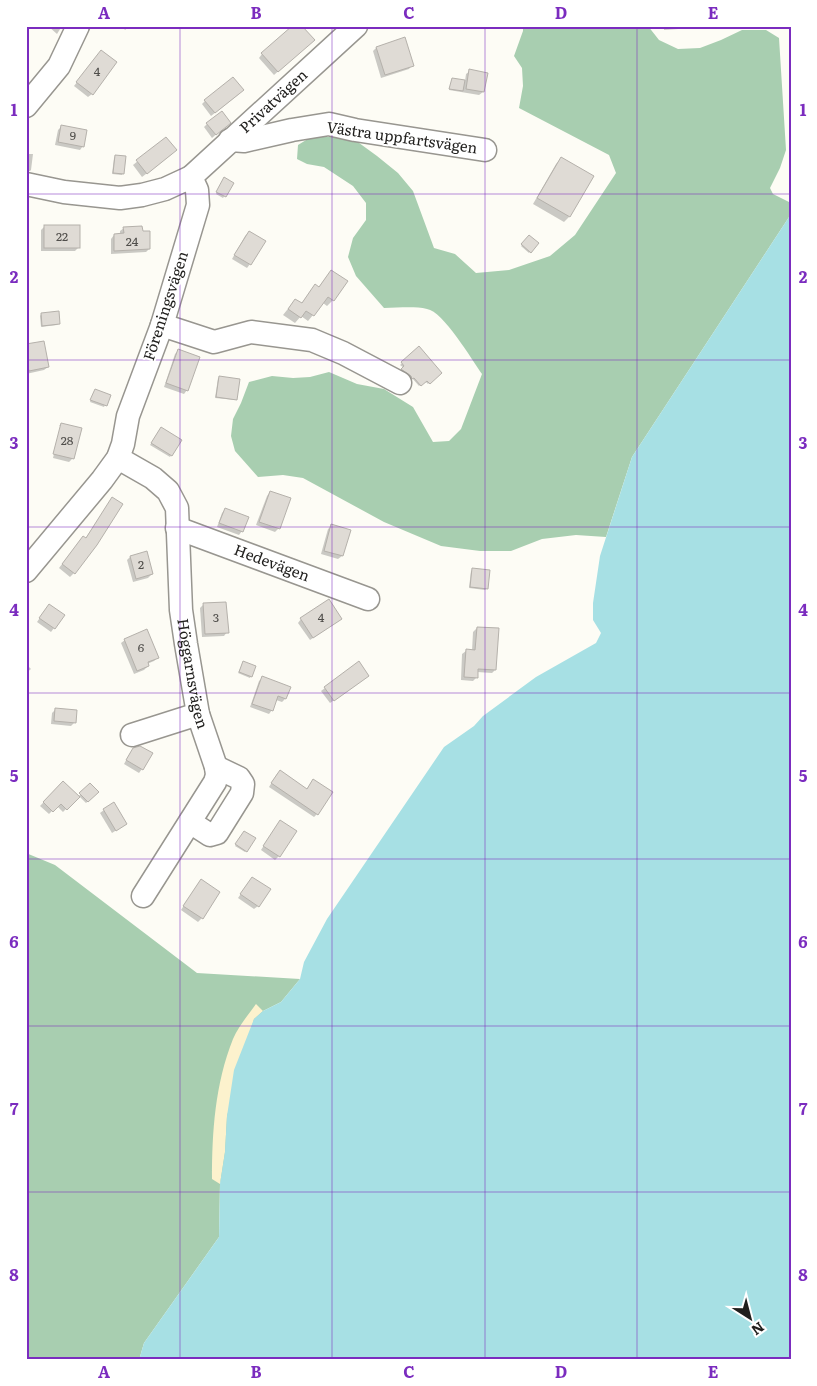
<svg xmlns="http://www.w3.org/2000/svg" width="817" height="1386" viewBox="0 0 817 1386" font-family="Literata,serif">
<rect width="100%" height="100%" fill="#fdfcf5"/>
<g fill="#a8ceb0">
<path d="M523,26H648L659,40L678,49L700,48L721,40L742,30H766L779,38L786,150L780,168L770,188L773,194L791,203V214L632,457L606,537L576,535L542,539L511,551H480L441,546L384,522L303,478L283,475L258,477L235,451L231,436L233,419L241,403L249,382L272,376L293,378L310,377L329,372L357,384L384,389L413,407L433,442L449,441L461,429L482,374C472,360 443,311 427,309C414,306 398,308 384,308L356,276L348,257L353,238L366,220V203L353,186L324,167L307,164L297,159L298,145L311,137H335L355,140L377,156L398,173L413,191L434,248L455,254L476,273L509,270L550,256L575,235L616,173L609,155L519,108L523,86L522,68L514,56L523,31Z"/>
<path d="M26,853L55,865L197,973L300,979L281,1002L263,1011L220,1184L219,1237L144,1343L139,1360H26Z"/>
</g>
<path fill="#fcf2cd" d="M256,1004L263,1011L254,1019L227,1116L225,1152L220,1184L212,1179C212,1132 215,1084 233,1039C238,1027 248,1015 256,1004Z"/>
<path fill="#a7e0e4" d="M791,214V1360H139L144,1343L219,1237L220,1184L225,1152L227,1116L234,1070L254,1019L263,1011L281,1002L300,979L304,962L327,919L444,747L474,726L483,716L536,677L596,643L601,633L593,620V603L600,556L632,457Z"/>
<g fill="#0003">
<path d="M48,26H62L57,34Z"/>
<path d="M122,26H130L125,30Z"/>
<path d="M664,26H694L693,28L664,30Z"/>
<path d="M404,39L412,65L409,69L381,78L373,51L376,48Z"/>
<path d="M309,43L274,75L259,58L262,54Z"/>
<path d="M98,55L92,94L88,97L74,86Z"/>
<path d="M470,71L486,74L483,92L479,95L449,90L452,79L465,81L466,74Z"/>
<path d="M239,94L211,116L202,104L205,101Z"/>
<path d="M207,124L226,126L212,138L204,127Z"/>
<path d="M61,127L83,146L80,150L55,145L58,130Z"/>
<path d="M166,138L172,154L142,177L133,165Z"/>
<path d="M26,154H33L31,170L30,171H26Z"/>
<path d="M115,156L123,173L122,175L112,174L114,158Z"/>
<path d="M561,159L569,217L564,222L533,204L556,164Z"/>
<path d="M223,180L233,183L223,198L216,194Z"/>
<path d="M45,226L78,248L75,251H41V230Z"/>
<path d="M124,228L141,233L149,249L146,252L111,254V239L114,235H120V231Z"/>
<path d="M249,232L250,264L247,268L232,259L245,236Z"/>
<path d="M529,237L537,243L529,253L521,246Z"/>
<path d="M331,271L346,282L333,300L327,306L323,303L308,321L301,316L295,323L283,315L295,300L301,304L310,292L315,286L318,288Z"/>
<path d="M41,314L58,324L57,325L41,327L40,316Z"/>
<path d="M26,346L48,367L44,370L26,374Z"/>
<path d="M419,348L440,373L428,384L425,381L419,386L412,378L411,379L410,377L401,371L404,368L400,365Z"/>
<path d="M178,351L187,390L184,394L164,387L175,354Z"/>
<path d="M220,377L236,399L235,400L215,398L218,378Z"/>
<path d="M94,392L109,396L104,407L90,402Z"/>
<path d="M61,424L80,429L72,459L69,462L53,458L61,426H59Z"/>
<path d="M160,429L181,440L170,457L150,445Z"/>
<path d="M270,492L279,528L275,532L256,525L267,496Z"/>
<path d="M112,499L74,573L70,577L59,568L80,541L85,539Z"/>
<path d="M225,510L242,531L239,535L217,527L222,513Z"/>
<path d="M332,526L349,530L342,556L338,559L321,554L328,529Z"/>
<path d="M130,557L152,574L148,578L133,582L127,560Z"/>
<path d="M473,570L487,588L485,590L469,588L471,571Z"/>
<path d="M204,604L227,632L224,636L202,637L200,608Z"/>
<path d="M46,609L54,628L51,632L37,622Z"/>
<path d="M301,619L337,622L310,640L298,623Z"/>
<path d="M477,628L495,670L492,673L477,672V677L473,681L461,680L462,654L466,651H472L473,632Z"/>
<path d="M125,640L157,658L154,661L147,664L148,666L144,670L134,674L121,643Z"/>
<path d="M243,662L251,676L250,678L238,673Z"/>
<path d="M26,664L31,669L26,673Z"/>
<path d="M262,678L285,699L282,702L276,700L272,710L269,714L250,707L259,681Z"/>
<path d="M364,679L330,703L321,691L325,688Z"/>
<path d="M55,710L75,722L71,726L51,724L52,713Z"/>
<path d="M134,749L142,769L139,773L124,764L130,753Z"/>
<path d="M277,774L306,790L313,780L317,814L314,817L269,787Z"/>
<path d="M63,782L78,797L90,784L97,792L86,803L79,796L63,812L57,806L49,814L40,806Z"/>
<path d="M104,810L126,824L112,833L100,813Z"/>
<path d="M277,825L279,856L275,860L261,850Z"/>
<path d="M243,834L246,851L245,852L235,846Z"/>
<path d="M249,882L258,906L254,909L238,898Z"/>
<path d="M198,884L202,918L198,922L181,910Z"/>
</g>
<g fill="#dfdbd5" stroke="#b5b1ab">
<path d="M292,26H302L315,40L278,72L261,53Z"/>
<path d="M405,37L414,66L385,75L376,47Z"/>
<path d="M101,50L117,62L93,95L76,82Z"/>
<path d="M469,69L488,73L484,92L466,89Z"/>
<path d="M233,77L244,90L215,113L204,100Z"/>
<path d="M452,78L465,80L463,91L449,89Z"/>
<path d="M222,111L231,123L216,135L206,123Z"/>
<path d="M61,125L87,130L84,147L58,142Z"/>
<path d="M166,137L177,150L147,174L136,160Z"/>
<path d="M115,155L126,156L124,174L113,173Z"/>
<path d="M561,157L594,176L570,217L537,198Z"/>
<path d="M224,177L234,183L226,197L216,192Z"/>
<rect x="44" y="225" width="36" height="23"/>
<path d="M142,226L143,231H150V249L114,251V234L124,233L123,227Z"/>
<path d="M249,231L266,241L251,265L234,255Z"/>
<path d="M529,235L539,243L531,253L521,244Z"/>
<path d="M331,270L348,281L334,301L328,297L314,316L306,311L301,318L288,309L295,299L302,303L315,284L319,287Z"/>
<path d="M59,311L60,324L42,326L41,313Z"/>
<path d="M44,341L49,367L29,371L26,359V344Z"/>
<path d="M419,346L442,373L430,384L427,381L421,386L414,378L412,379L411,376L401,369L404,366L401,362Z"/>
<path d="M178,349L200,357L188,391L166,383Z"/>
<path d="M219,376L240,379L237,400L216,397Z"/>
<path d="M95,389L111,395L107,406L90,400Z"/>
<path d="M61,423L82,428L74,459L53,454Z"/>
<path d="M161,427L182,440L172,456L151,443Z"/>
<path d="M270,491L291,498L280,529L259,522Z"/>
<path d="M112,497L123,504L97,545L75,574L62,564L83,536L86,538Z"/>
<path d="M225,508L249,517L243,532L219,523Z"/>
<path d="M331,524L351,530L343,556L324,551Z"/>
<path d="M147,551L153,574L136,579L130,556Z"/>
<path d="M472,568L490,570L488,589L470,587Z"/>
<path d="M329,599L342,619L313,638L300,618Z"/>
<path d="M226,602L229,633L205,634L203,603Z"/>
<path d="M49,604L65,615L55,629L39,618Z"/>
<path d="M477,627L499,628L496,670L478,669V678L464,677L466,649L475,650Z"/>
<path d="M147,629L159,658L148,662L149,666L137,671L124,639Z"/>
<path d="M243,661L256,666L252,677L239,672Z"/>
<path d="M359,661L369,676L334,701L324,687Z"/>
<path d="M262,676L291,687L286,699L278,696L273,711L252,704Z"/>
<path d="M55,708L77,710L76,723L54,721Z"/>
<path d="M140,746L153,753L143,770L126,760L133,748Z"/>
<path d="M280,770L307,789L313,779L333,792L318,815L271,783Z"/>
<path d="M63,781L80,797L67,810L61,804L53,812L43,802Z"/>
<path d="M90,783L99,792L88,802L79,793Z"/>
<path d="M114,802L127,824L116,831L103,809Z"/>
<path d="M280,820L297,831L280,857L263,846Z"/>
<path d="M244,831L256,838L247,852L235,844Z"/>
<path d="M252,877L271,889L259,907L240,894Z"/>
<path d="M201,879L220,892L203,919L183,906Z"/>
</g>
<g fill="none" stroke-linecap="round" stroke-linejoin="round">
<g stroke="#989690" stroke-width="25">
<g id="minor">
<path d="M26,106L59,66L78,26"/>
<path d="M230,140L244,141L292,130L329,124L355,130L485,150"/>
<path id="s1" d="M191,177L356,26"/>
<path d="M26,184L64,192L120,198L142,195L165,189L191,177L197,190L198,205L162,325L128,416L123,444L118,458L102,480L26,571"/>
<path d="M162,325L214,342L251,332L312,340L343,353L400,383"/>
<path id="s2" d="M118,458L153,478L168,491L177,508L181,610L186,644L198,714L216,767L217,775L215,782L143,896"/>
<path id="s3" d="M177,528L368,599"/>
<path d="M132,735L198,714"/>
<path d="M190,822L210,835L217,833L242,793L243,784L239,778L216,767"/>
</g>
</g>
<use href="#minor" stroke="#fff" stroke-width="22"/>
</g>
<path fill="none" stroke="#7b2cbf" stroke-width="1" stroke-opacity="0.55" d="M180,26V1360M332,26V1360M485,26V1360M637,26V1360M26,194H791M26,360H791M26,527H791M26,693H791M26,859H791M26,1026H791M26,1192H791"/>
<g text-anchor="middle" stroke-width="4" stroke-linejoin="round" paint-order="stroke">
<g font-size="12" fill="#504e4b">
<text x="97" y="76">4</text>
<text x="73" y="140">9</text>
<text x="62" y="241">22</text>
<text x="132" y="246">24</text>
<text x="67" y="445">28</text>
<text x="141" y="569">2</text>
<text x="216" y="622">3</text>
<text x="321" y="622">4</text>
<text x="141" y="652">6</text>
</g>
<g font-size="15" fill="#201f1d" stroke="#fff">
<text dy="5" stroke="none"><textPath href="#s1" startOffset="112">Privatvägen</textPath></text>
<text transform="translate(402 138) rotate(8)" y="5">Västra uppfartsvägen</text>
<text transform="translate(166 306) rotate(-72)" y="5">Föreningsvägen</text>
<text dy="5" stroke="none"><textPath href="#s3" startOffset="101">Hedevägen</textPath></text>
<text dy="5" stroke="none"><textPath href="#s2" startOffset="246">Höggarnsvägen</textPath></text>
</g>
</g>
<rect width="817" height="1386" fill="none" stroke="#ffffff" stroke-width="55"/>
<g transform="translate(750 1318) rotate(144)" stroke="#ffffff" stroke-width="4" paint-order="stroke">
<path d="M0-4L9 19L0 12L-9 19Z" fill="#201f1d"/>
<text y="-8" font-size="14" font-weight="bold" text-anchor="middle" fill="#201f1d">N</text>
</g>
<rect x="28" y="28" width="762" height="1330" fill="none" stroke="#7b2cbf" stroke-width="2"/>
<g font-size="16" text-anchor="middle" font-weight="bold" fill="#7b2cbf">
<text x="104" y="19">A</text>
<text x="256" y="19">B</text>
<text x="409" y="19">C</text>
<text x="561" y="19">D</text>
<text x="713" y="19">E</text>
<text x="14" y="116">1</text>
<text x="803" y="116">1</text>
<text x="14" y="283">2</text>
<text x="803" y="283">2</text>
<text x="14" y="449">3</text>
<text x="803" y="449">3</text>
<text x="14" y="616">4</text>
<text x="803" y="616">4</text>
<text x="14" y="782">5</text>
<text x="803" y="782">5</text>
<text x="14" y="948">6</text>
<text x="803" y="948">6</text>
<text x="14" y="1115">7</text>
<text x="803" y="1115">7</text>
<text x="14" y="1281">8</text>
<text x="803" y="1281">8</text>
<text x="104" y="1378">A</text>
<text x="256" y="1378">B</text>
<text x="409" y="1378">C</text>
<text x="561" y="1378">D</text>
<text x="713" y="1378">E</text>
</g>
</svg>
